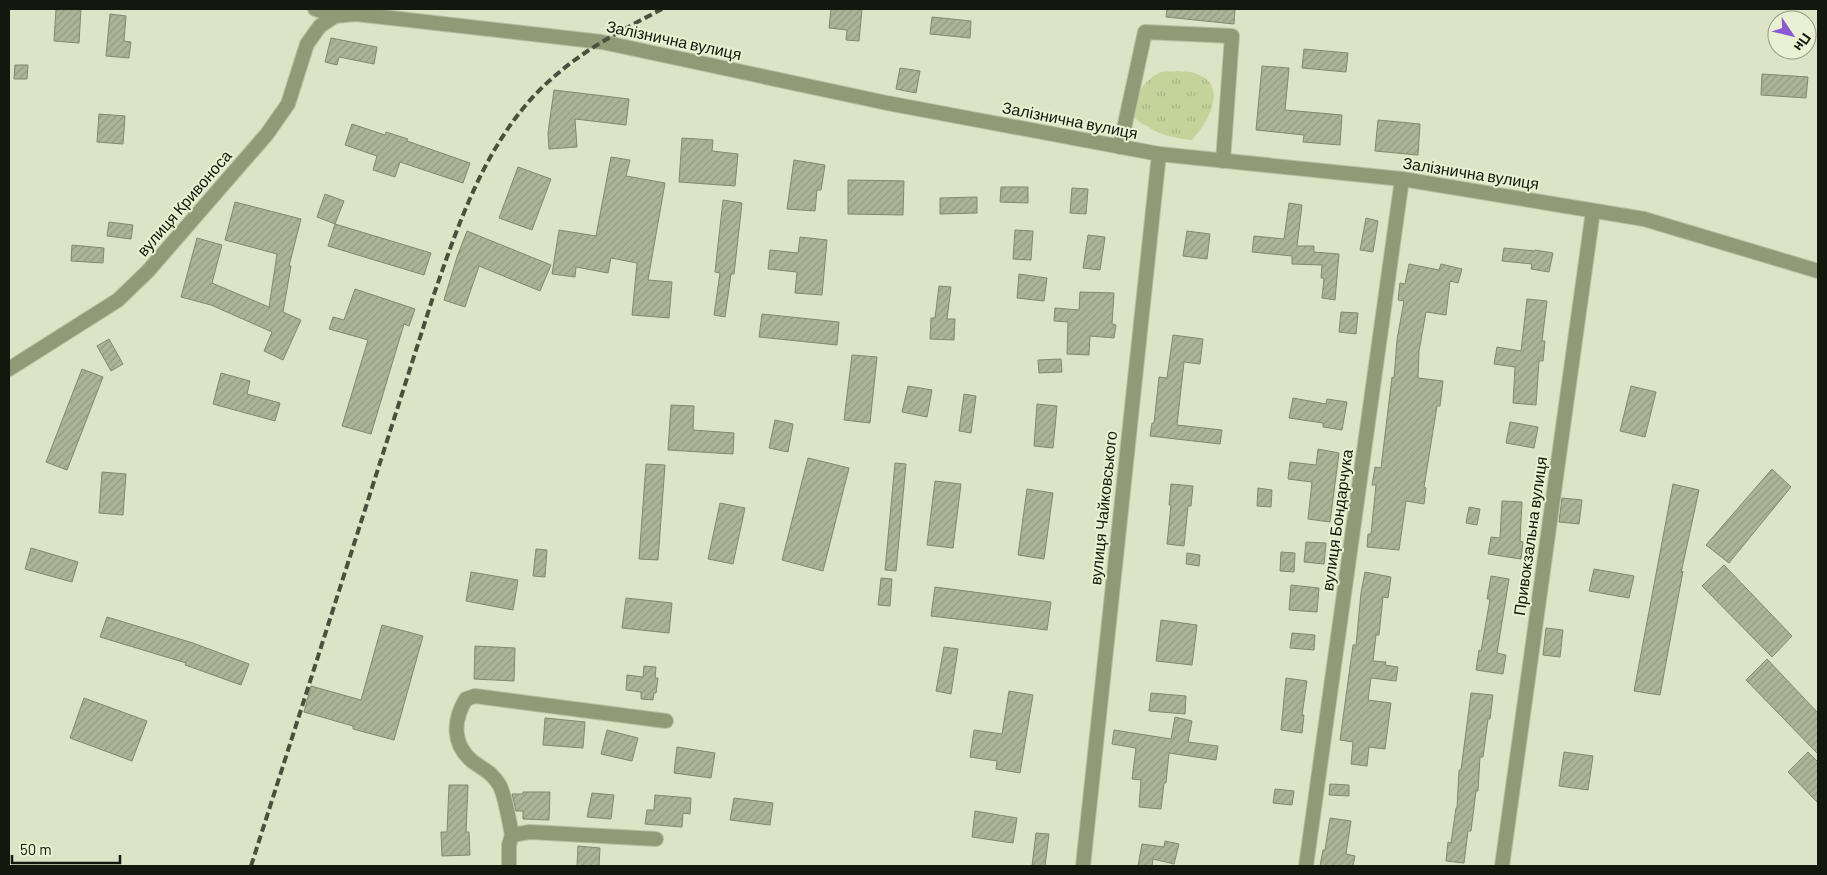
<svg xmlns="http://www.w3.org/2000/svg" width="1827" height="875" viewBox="0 0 1827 875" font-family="Barlow,sans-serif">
<defs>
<pattern id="grass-tufts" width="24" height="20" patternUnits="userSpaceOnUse" patternTransform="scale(1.25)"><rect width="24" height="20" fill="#c4d39a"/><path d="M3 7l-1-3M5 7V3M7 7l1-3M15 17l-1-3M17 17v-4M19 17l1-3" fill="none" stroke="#a8b484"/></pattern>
<pattern id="building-hatch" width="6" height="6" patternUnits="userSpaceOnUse" patternTransform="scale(1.25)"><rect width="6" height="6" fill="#acb496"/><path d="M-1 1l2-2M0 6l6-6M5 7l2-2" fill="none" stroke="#939a80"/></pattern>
</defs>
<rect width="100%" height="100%" fill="#dce4c5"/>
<path fill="url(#grass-tufts)" d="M1177,71C1183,72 1191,71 1197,74C1230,86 1207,124 1192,140C1175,138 1161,136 1147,126C1144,125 1139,122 1137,120C1125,105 1146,77 1161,72C1166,71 1172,72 1177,71Z"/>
<g fill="url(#building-hatch)" stroke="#81886c">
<path d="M56,9H81L79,43L54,41Z"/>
<path d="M831,9H862L859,41L846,40L847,30L829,28Z"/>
<path d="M1167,9H1235L1234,24L1166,17Z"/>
<path d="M110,14L126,16L124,41L131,42L129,58L106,56Z"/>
<path d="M932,17L971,21L970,38L930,34Z"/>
<path d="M331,38L377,47L374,64L339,57L337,65L325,62Z"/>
<path d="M1304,49L1348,53L1346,72L1302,68Z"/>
<path d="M15,65H28L27,79H14Z"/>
<path d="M1262,66L1289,68L1285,110L1342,115L1340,145L1303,142L1304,135L1256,130Z"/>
<path d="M900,68L920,71L916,93L896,89Z"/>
<path d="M1762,74L1808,77L1806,98L1761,95Z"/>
<path d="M554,90L629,99L626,125L575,119L577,147L549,149L548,133Z"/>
<path d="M99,114L125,116L123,144L97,142Z"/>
<path d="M1378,120L1420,124L1418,155L1375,151Z"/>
<path d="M352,124L385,135L386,132L408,139L407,141L470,163L463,183L400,162L395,177L373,170L377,156L345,145Z"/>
<path d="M682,138L713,140L712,151L738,154L735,186L679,182Z"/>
<path d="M611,157L630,160L626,176L665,183L648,280L672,282L669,318L632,315L637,263L611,258L608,273L576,267L575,277L552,274L559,230L596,236Z"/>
<path d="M794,160L825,165L821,190H817L815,211L787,209Z"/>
<path d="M518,167L551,179L532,230L499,218Z"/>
<path d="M848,180L904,181L903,215L848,214Z"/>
<path d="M1001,187H1028V203L1000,202Z"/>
<path d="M1072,188L1088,189L1086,214L1070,213Z"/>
<path d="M325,194L344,201L335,224L317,217Z"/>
<path d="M977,197V213L940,214V198Z"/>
<path d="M723,200L742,203L734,274H731L725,317L714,315L720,273L715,272Z"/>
<path d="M235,202L301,219L289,266H291L283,312L301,320L283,360L264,351L272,332L211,305L181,297L197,238L222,245L212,283L269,307L277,254L225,240Z"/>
<path d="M1289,203L1302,205L1297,246H1314V252L1339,254L1335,300L1322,298L1324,278H1321L1322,265L1292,264V256L1252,252L1254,236L1284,239Z"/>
<path d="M1366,218L1378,221L1373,252L1360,250Z"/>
<path d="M109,222L133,225L131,239L107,236Z"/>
<path d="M335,224L431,253L424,275L328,246Z"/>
<path d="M1015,230L1033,231L1031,260L1013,259Z"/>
<path d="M467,231L551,265L540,291L479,266L465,307L444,300L457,257Z"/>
<path d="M1187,231L1210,234L1207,259L1183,256Z"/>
<path d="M1088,235L1105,237L1100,270L1083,268Z"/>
<path d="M800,237L827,240L822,295L795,293L797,272L768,269L770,250L798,253Z"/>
<path d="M72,245L104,248L103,263L71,261Z"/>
<path d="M1504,248L1535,251V250L1553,253L1549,272L1531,269L1532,264L1502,261Z"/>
<path d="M1409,264L1439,270L1441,264L1462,269L1458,283L1450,281L1446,315L1426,312L1419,351L1418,378L1443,381L1440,406H1437L1424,487L1426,488L1424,504L1406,501L1399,550L1367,547L1368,534H1371L1376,485H1372L1375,467L1381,468L1392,377L1394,378L1397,340L1404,301L1398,300L1400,283L1405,284Z"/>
<path d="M1019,274L1047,278L1044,301L1017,298Z"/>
<path d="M939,286L951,287L947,319H955L954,340L930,339L931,318H935Z"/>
<path d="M355,289L415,309L409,326L404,324L371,434L342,426L368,340L329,329L333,317L344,320Z"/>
<path d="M1080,292L1114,293L1112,324L1116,325L1114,338L1090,336L1089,355L1067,354L1068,322L1054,321L1055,308L1079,310Z"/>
<path d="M1527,299L1547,301L1542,341H1545L1543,361H1539L1536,405L1513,403L1515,367L1494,364L1497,347L1521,351Z"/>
<path d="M1341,312L1358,313L1356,334L1339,332Z"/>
<path d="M762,314L839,322L837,345L759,337Z"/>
<path d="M1173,335L1203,339L1200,364L1184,362L1177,425L1222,430L1220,444L1150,436L1152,423H1154L1159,377L1167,378Z"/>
<path d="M109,339L123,364L111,371L97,346Z"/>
<path d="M852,355L877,357L870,423L844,420Z"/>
<path d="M1061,359L1062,372L1039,373L1038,360Z"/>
<path d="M82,369L103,377L67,470L46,462Z"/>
<path d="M221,373L250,381L247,394L280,403L275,421L213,404Z"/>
<path d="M908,386L932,390L927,417L902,412Z"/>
<path d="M1631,386L1656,392L1645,437L1620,431Z"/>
<path d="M964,394L976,396L971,433L959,431Z"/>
<path d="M1293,398L1326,404L1327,399L1347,402L1342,430L1323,427V423L1289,418Z"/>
<path d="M1037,404L1057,406L1053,448L1034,446Z"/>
<path d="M671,405L694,406L693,430L734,433L733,454L668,450Z"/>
<path d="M775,420L793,424L788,452L769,448Z"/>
<path d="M1510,422L1538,427L1534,448L1506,443Z"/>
<path d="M1318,449L1339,453L1330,522L1308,519L1312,482L1288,479L1290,462L1316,465Z"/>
<path d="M808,458L849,468L823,571L782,560Z"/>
<path d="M895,463L906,464L896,571L885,570Z"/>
<path d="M646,464L665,465L658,560L639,559Z"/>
<path d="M1772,469L1791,487L1729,563L1706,545Z"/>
<path d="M102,472L126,474L123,515L99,513Z"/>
<path d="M935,481L961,484L953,548L927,545Z"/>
<path d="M1171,484L1193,486L1191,506H1188L1184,546L1167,544L1171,505H1169Z"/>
<path d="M1673,484L1699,490L1681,573L1683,571L1660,695L1634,691Z"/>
<path d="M1258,488L1272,490L1271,507L1257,506Z"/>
<path d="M1027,489L1053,493L1044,559L1018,555Z"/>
<path d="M1562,498L1582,500L1579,524L1559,522Z"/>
<path d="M1502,501L1522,502L1520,541L1523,542L1521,559L1488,554L1491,537L1500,538Z"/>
<path d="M720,503L745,508L733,564L708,559Z"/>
<path d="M1469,507L1480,509L1477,525L1466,523Z"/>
<path d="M1306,542L1326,543L1324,564L1304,562Z"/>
<path d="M31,548L78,562L72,582L25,569Z"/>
<path d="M536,549L547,550L545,577L533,576Z"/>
<path d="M1281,552L1295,553L1294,572L1280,571Z"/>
<path d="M1187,553L1200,555L1199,566L1186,564Z"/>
<path d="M1724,565L1792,636L1772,657L1702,586Z"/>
<path d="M1594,569L1634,576L1629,598L1589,591Z"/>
<path d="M471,572L518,580L513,610L466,601Z"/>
<path d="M1365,572L1391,577L1388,598L1383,597L1379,635H1376L1373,661L1386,662L1385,665L1398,667L1396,681L1371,678L1368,700L1391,703L1385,749L1369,747L1367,766L1351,764L1353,742L1340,740L1353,645H1356L1361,593Z"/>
<path d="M1491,576L1509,579L1497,653L1506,655L1503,674L1476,670L1479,650L1481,651L1490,599H1487Z"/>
<path d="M881,578L892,579L890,606L878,605Z"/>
<path d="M1291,585L1319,588L1317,612L1289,610Z"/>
<path d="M935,587L1051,602L1047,630L931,616Z"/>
<path d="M626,598L672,603L669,633L622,628Z"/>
<path d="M107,617L193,643L249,664L241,685L185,665L186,663L100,637Z"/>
<path d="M1161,620L1197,625L1192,665L1156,661Z"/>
<path d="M382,625L423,636L394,740L353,729V726L304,712L311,686L361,700Z"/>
<path d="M1546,628L1563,630L1560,657L1543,655Z"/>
<path d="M1292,633L1315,635L1314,650L1290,648Z"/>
<path d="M475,646L515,648L514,681L474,679Z"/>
<path d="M944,647L958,649L951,694L936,691Z"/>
<path d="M1767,659L1818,713V754L1746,680Z"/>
<path d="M644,666L656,667L655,678H658L656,693H654L653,700L641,699V692L626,690L627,675L643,677Z"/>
<path d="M1286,678L1307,681L1302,715H1304L1302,733L1281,730Z"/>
<path d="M1009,691L1033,695L1020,773L996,769L997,761L970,757L974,730L1002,734Z"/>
<path d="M1151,693L1186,696L1185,714L1149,711Z"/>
<path d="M1471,693L1493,695L1490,719H1488L1483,757H1480L1478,791H1476L1471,831H1468L1464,863L1446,861L1448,842L1451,843L1456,808H1457L1459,770H1461Z"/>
<path d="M84,698L147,721L132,761L70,738Z"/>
<path d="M1175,717L1192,721L1188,742L1218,746L1216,760L1169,753L1166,783H1164L1161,809L1139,807L1141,780L1132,779L1136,748L1112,744L1114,730L1171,739Z"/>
<path d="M545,718L585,722L583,748L543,745Z"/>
<path d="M607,730L638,738L632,761L601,754Z"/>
<path d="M677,747L715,753L711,778L674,773Z"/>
<path d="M1564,752L1593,756L1588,790L1559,786Z"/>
<path d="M1808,752L1818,762V803L1788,772Z"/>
<path d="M1330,784L1349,785V796L1329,795Z"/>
<path d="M449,785H468L466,832H469L470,855L442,856L441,832H447Z"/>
<path d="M1275,789L1294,791L1292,805L1273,803Z"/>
<path d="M523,792H550L549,820L523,819V811H516L512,794H523Z"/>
<path d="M592,793L614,795L611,819L587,817Z"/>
<path d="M655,795L691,798L690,814L683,813L682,827L645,824L647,810H654Z"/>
<path d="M734,798L773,803L770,825L730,820Z"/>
<path d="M975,811L1017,818L1013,843L972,837Z"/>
<path d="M1330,818L1351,821L1346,854L1355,856L1353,866H1320L1323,850H1325Z"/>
<path d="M1036,833L1049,834L1045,866H1032Z"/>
<path d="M1165,841L1179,844L1174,864L1153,859L1152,866H1138L1142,844L1164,847Z"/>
<path d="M578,846L600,848L599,866H577Z"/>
</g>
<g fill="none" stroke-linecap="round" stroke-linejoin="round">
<g stroke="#b8bfa4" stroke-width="16">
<g id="minor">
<path d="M315,9L335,16"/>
<path d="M1120,147L1145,32L1232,36L1223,161"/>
<path d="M1159,154L1402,179L1644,219L1818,271"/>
<path d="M512,835C509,821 506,799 500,786C492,772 484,770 472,761C452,744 453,720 466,699L475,696L666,721"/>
<path d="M509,866V845L512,835L530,832L656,839"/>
<path d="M1306,866L1402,179"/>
<path d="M1502,866L1593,211"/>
</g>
</g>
<g stroke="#b8bfa4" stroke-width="16">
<path id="tertiary" d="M9,369L118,300L148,271L267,134L288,104L307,44L320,26L335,16L356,14L602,42L887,103L1159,154L1083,866"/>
</g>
<use href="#minor" stroke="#919a77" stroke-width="14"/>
<use href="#tertiary" stroke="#919a77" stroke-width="14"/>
<path stroke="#4a4f3e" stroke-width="4" stroke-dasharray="8 4" stroke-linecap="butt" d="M251,866L433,297C462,214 491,126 562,70C592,45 628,27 662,9"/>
</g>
<g text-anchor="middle" stroke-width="4" stroke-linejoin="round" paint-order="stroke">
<g font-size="16" fill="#14170c" stroke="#e9f1d2">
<text transform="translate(674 40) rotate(12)" y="6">Залізнична вулиця</text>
<text transform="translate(1070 120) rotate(11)" y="6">Залізнична вулиця</text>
<text transform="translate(1471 173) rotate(9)" y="6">Залізнична вулиця</text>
<text transform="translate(184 203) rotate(-49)" y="6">вулиця Кривоноса</text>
<text transform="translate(1103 508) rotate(-84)" y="6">вулиця Чайковського</text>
<text transform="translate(1337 520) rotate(-82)" y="6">вулиця Бондарчука</text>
<text transform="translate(1530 536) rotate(-82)" y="6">Привокзальна вулиця</text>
</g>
</g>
<rect width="1827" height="875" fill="none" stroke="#14170c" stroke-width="20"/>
<g transform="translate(1792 35) rotate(125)"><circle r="24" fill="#e9f1d2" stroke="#949a83"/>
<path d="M0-4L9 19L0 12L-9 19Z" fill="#8a58d1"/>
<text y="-8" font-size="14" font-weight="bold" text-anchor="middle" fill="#14170c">Пн</text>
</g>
<path d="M12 855v8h108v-8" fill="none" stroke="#14170c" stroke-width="2.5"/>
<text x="20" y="855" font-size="15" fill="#14170c" stroke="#e9f1d2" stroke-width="4" paint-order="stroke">50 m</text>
</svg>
